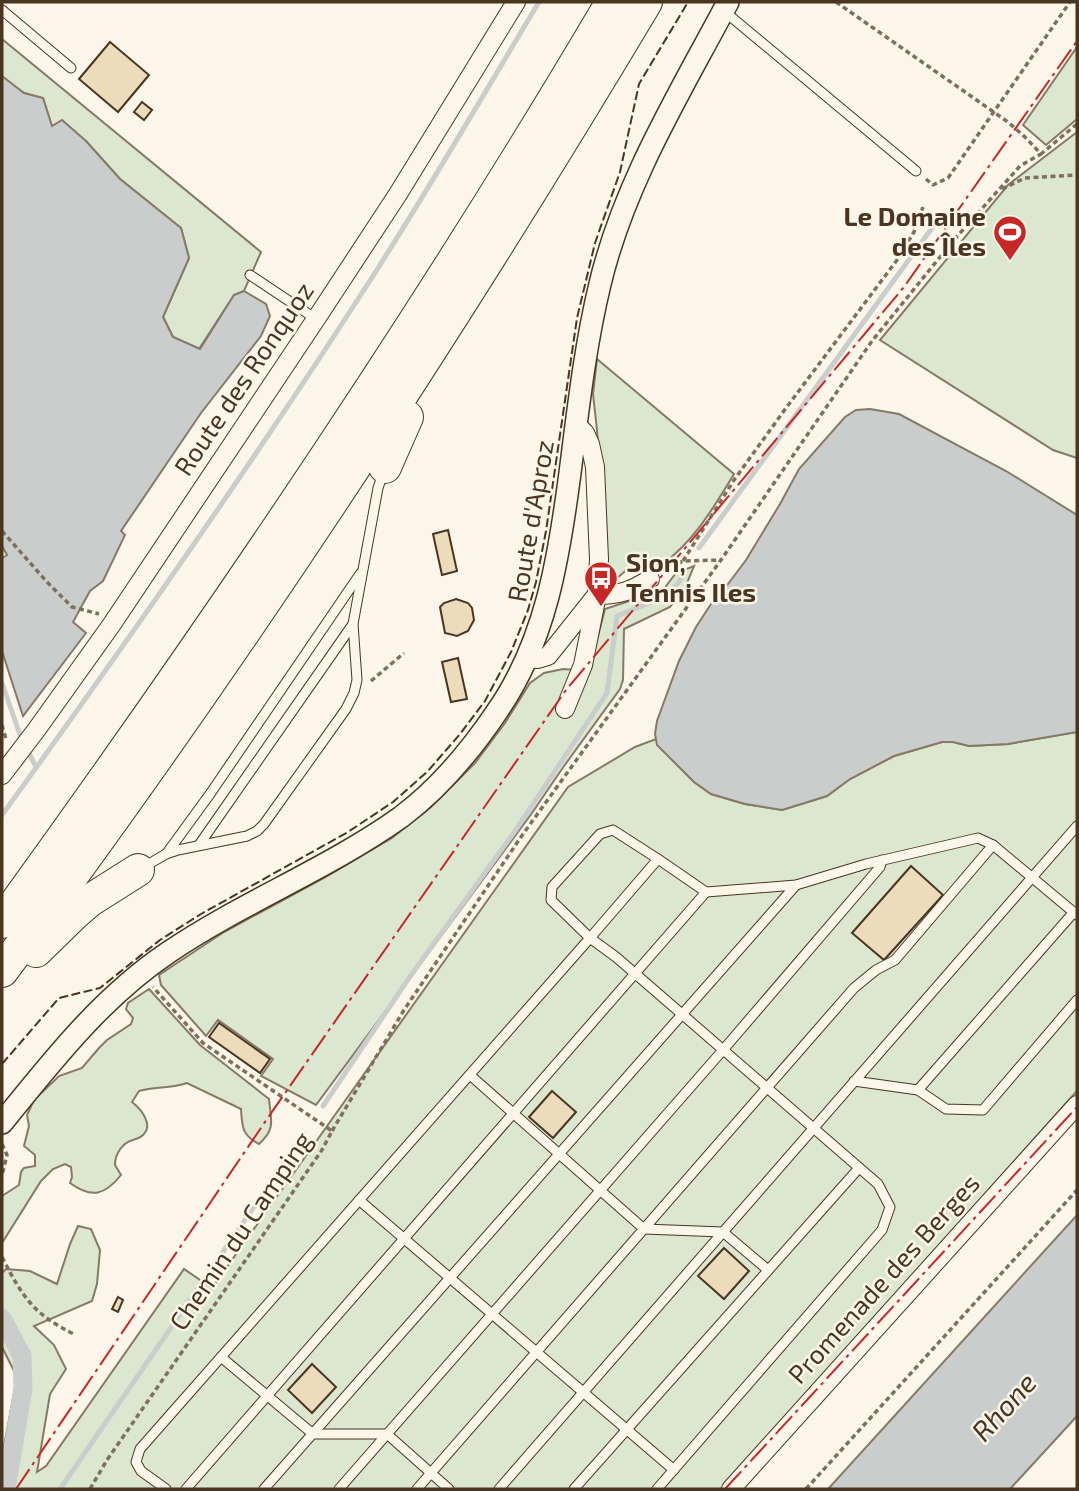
<svg xmlns="http://www.w3.org/2000/svg" width="1079" height="1491" viewBox="0 0 1079 1491" font-family="'Exo 2',sans-serif">
<rect width="100%" height="100%" fill="#fbf6e9"/>
<g fill="#dce7d0" stroke="#887966" stroke-width="2">
<path d="M2,39L261,252L244,291L234,295L199,349L173,337L163,317L189,258L181,228L120,179L86,141L52,127L43,98L24,93L4,79L2,81Z"/>
<path d="M1077,47V119L1046,145L1023,125Z"/>
<path d="M1077,132V458L1053,450L880,340L1008,185Z"/>
<path d="M597,359L734,474C714,507 693,543 661,565L636,562L616,579L608,572L606,549L597,430L593,394Z"/>
<path d="M694,566L685,588L670,607L624,629L623,680L620,689L564,766L532,813L316,1105L261,1076L273,1059L218,1020L206,1036L161,985L159,975L224,932L324,878L392,838L431,807L475,763L505,723L530,683L544,673L563,669L589,671L605,609L663,590L676,573Z"/>
<path d="M1077,732V1091L721,1489H2V1457L17,1377L2,1347V1273L6,1269L30,1271L57,1284L70,1244L78,1226L91,1229L100,1250L97,1284L92,1301L34,1326L54,1345L66,1369L50,1394L37,1472L46,1466L184,1269L212,1288L568,787L635,747L656,739L658,745L694,782L711,794L745,804L782,810L827,796L850,779L894,756L942,742H953L969,746L1008,744Z"/>
<path d="M149,989L200,1045L269,1099C271,1120 276,1129 259,1144C242,1135 242,1127 241,1109L187,1083C170,1089 155,1086 139,1091L132,1102C141,1109 154,1125 143,1135C139,1139 138,1138 133,1140C122,1143 115,1154 115,1165L121,1175C105,1195 92,1199 70,1183L72,1177L71,1167L65,1164L53,1169L41,1181L2,1243V1196L19,1185L21,1172L24,1168L35,1166V1155L24,1146L29,1126L27,1115L34,1100L59,1076L82,1068L99,1048L107,1040L131,1024L133,1018L126,1009L128,1003Z"/>
</g>
<g fill="#c9cecd" stroke="#887966" stroke-width="2">
<path d="M2,76L24,93L43,98L52,126L62,120L86,141L120,179L181,228L189,258L163,317L173,337L200,349L234,295L244,291L266,304L270,316L261,336L201,413L121,531L125,535L103,581L90,591L73,622L86,633L23,716L2,651V558L7,555L2,546Z"/>
<path d="M870,409L899,414L1006,471L1077,515V732L1008,744L969,746L953,742H942L894,756L850,779L827,796L782,810L745,804L711,794L694,782L657,745L655,734L657,721L679,661L696,627L711,604L728,584L746,560L780,504L799,469L845,417L856,410Z"/>
<path d="M1077,1215V1416L1010,1489H828Z"/>
</g>
<g fill="none" stroke-linecap="round" stroke-linejoin="round">
<g stroke="#c9cecd" stroke-width="5">
<path d="M699,548L940,217"/>
<path d="M2,683L20,735L36,767"/>
<path d="M2,815C125,645 246,473 360,296C423,200 480,100 539,2"/>
<path d="M323,1106L409,978L515,831L607,693L617,616L664,597L678,583L684,574"/>
<path d="M60,1489L304,1134"/>
</g>
<path stroke="#c9cecd" stroke-width="19" d="M2,1318L22,1356L23,1389L6,1489"/>
</g>
<g fill="#ecdcbc" stroke="#4a3520" stroke-width="2">
<path d="M110,42L149,75L118,112L79,79Z"/>
<path d="M142,102L152,110L144,120L134,112Z"/>
<path d="M448,530L457,571L442,575L433,534Z"/>
<path d="M456,599L468,603L472,608L474,620L468,631L457,636L445,633L440,607L444,603Z"/>
<path d="M458,658L467,699L451,702L442,662Z"/>
<path d="M911,866L943,895L884,960L852,933Z"/>
<path d="M219,1023L270,1059L260,1073L209,1037Z"/>
<path d="M552,1091L576,1112L553,1138L529,1117Z"/>
<path d="M724,1248L749,1271L724,1299L698,1276Z"/>
<path d="M118,1297L123,1300L118,1312L112,1309Z"/>
<path d="M312,1364L336,1387L312,1413L288,1390Z"/>
</g>
<g fill="none" stroke-linecap="round" stroke-linejoin="round">
<g stroke="#4a3520" stroke-width="11">
<g id="service">
<path d="M2,10L71,68"/>
<path d="M724,11L916,171"/>
<path d="M250,275L316,319"/>
<path d="M613,830L658,859L590,938L551,900L552,887L600,834Z"/>
<path d="M199,845L353,624"/>
<path d="M167,853L210,794L360,574"/>
<path d="M658,859L706,892L796,885L866,864L978,838L993,845L1077,915"/>
<path d="M142,868L166,854L178,850L247,836L257,831L264,824L346,709L354,693L357,680L353,624L378,488L383,473"/>
<path d="M470,1075L644,1229L723,1232L768,1270"/>
<path d="M854,1081L918,1090L946,1109L983,1110L1077,1000"/>
<path d="M918,1090L1074,912"/>
<path d="M359,1200L674,1470"/>
<path d="M221,1357L313,1434H387L449,1489"/>
<path d="M166,1489L141,1471L136,1462L140,1449L590,938L616,957L878,1184L890,1207L882,1230L657,1489"/>
<path d="M186,1489L706,892"/>
<path d="M264,1489L796,885"/>
<path d="M339,1489L723,1050L880,867L882,860"/>
<path d="M417,1489L854,988L876,970L895,960L993,845"/>
<path d="M499,1489L1077,826"/>
<path d="M574,1489L859,1168"/>
</g>
</g>
<g stroke="#4a3520" stroke-width="20">
<g id="minor">
<path d="M597,595C620,595 631,591 650,579"/>
<path d="M527,658L538,659L548,656L595,597"/>
<path d="M565,709L583,665L597,595L599,559L595,467L590,444L585,433L576,424"/>
<path d="M2,775L37,729L112,624L316,319L398,194L516,2"/>
<path d="M731,1489L1077,1105"/>
</g>
</g>
<g stroke="#4a3520" stroke-width="24">
<path id="tertiary" d="M2,1123C52,1061 102,997 169,952C243,902 328,869 401,817C437,790 471,750 496,713C546,642 559,557 570,473C578,410 585,346 600,284C624,183 680,93 728,2"/>
</g>
<g stroke="#4a3520" stroke-width="34">
<g id="motorway">
<path d="M385,467L407,417"/>
<path d="M2,922C218,624 425,319 612,2"/>
<path d="M36,951L75,913L89,901L138,870"/>
<path d="M2,971C234,660 447,335 646,2"/>
</g>
</g>
<g stroke="#7f6f5c" stroke-width="3.5" stroke-dasharray="5 3.5" stroke-linecap="butt">
<path d="M836,2L1008,122L1025,137L1041,154L1077,124"/>
<path d="M926,179L933,185L948,178L1070,2"/>
<path d="M1002,189L1025,178L1077,175"/>
<path d="M2,531L47,582L72,607L99,614"/>
<path d="M683,561L734,480L786,408L897,260L914,232L923,207"/>
<path d="M663,572L683,561L721,560"/>
<path d="M371,681L404,653"/>
<path d="M2,725L6,739"/>
<path d="M332,1131L404,1010L523,834L721,560L872,341L953,241L1020,166L1041,154"/>
<path d="M2,1144L7,1155L2,1175"/>
<path d="M2,1257C23,1298 34,1315 76,1335"/>
<path d="M90,1489L107,1460L322,1150L332,1131L203,1043L153,987"/>
<path d="M806,1489L1077,1190"/>
</g>
<use href="#service" stroke="#fbf6e9" stroke-width="9"/>
<use href="#minor" stroke="#fbf6e9" stroke-width="18"/>
<use href="#tertiary" stroke="#fbf6e9" stroke-width="21"/>
<use href="#motorway" stroke="#fbf6e9" stroke-width="32"/>
<path stroke="#4a3520" stroke-width="2" stroke-dasharray="9 3.5" stroke-linecap="butt" d="M2,1064L59,998L100,988L160,940L201,914L348,832L393,802L428,771L460,734L485,701L511,652L528,610L536,582L546,531L577,318L595,243L620,172L639,84L688,2"/>
<g stroke="#c62828" stroke-width="2" stroke-dasharray="24 5 3.5 5" stroke-linecap="butt">
<path d="M16,1489L267,1119L566,690L904,287L1077,41"/>
<path d="M725,1489L1077,1107"/>
</g>
</g>
<defs>
<g id="stadium-pin" transform="scale(1.75)"><path d="M0 17L-7.5 6A9.5 9.5 0 1 1 7.5 6Z" fill="#c62828" stroke="#fbf6e9"/><path d="M0-5a6.5 5 0 1 0 0 10a6.5 5 0 1 0 0-10ZM-3.5-1.8h7v3.6h-7Z" fill="#fff"/></g>
<g id="bus-pin" transform="scale(1.75)"><path d="M0 17L-7.5 6A9.5 9.5 0 1 1 7.5 6Z" fill="#c62828" stroke="#fbf6e9"/><path d="M-5-6H5V4H4V6H2V4H-2V6H-4V4H-5ZM-3.5-4V0h7V-4ZM-3.5 1.2v1.5H-2V1.2ZM2 1.2v1.5H3.5V1.2Z" fill="#fff"/></g>
</defs>
<g fill-rule="evenodd">
<use href="#stadium-pin" x="1010" y="232"/>
<use href="#bus-pin" x="601" y="578"/>
</g>
<g text-anchor="middle" stroke-width="5" stroke-linejoin="round" paint-order="stroke">
<g font-size="26" font-weight="bold" fill="#4a3520" stroke="#fbf6e9" text-anchor="end">
<text x="986" y="226">Le Domaine<tspan x="986" dy="30">des Îles</tspan></text>
<text x="626" y="572" text-anchor="start">Sion,<tspan x="626" dy="30">Tennis Iles</tspan></text>
</g>
<g font-size="26" fill="#4a3520" stroke="#fbf6e9">
<text transform="translate(244 379) rotate(-56)" y="9">Route des Ronquoz</text>
<text transform="translate(531 521) rotate(-80)" y="9">Route d'Aproz</text>
<text transform="translate(241 1231) rotate(-56)" y="9">Chemin du Camping</text>
<text transform="translate(884 1279) rotate(-48)" y="9">Promenade des Berges</text>
</g>
<g font-size="28" font-style="italic" fill="#4a3520" stroke="#fbf6e9">
<text transform="translate(1004 1407) rotate(-48)" y="10">Rhone</text>
</g>
</g>
<rect width="1079" height="1491" fill="none" stroke="#4a3520" stroke-width="7"/>
</svg>
